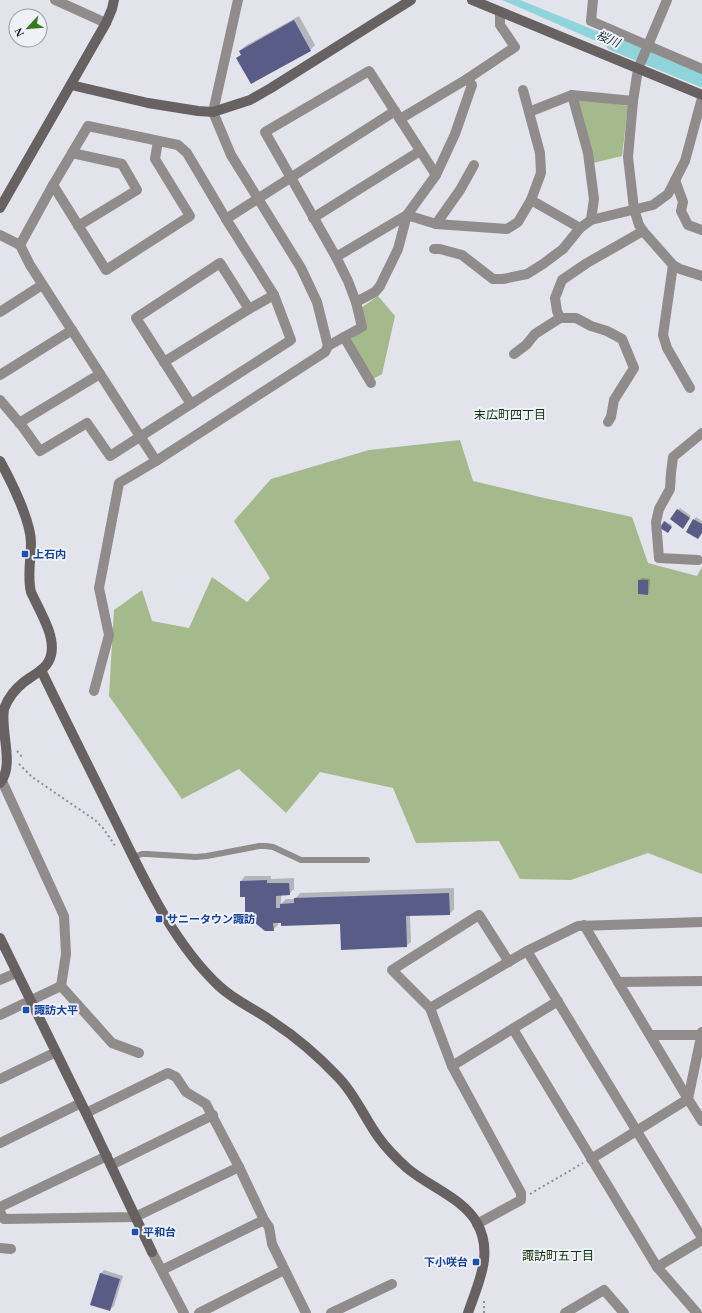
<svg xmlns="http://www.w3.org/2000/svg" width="702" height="1313" viewBox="0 0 702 1313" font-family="'Times New Roman','Noto Sans JP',serif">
<rect width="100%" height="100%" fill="#e2e3eb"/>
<g fill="#a4b98c">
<path d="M576,98L628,106L622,156L593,163Z"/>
<path d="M378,296L395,316L382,374L373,379L350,340L365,329L361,308Z"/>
<path d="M460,440L473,481L540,497L632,517L648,563L697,576L702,567V874L648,853L571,880L520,879L499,841L416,843L393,788L320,772L286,813L239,769L182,799L109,696L114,610L142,590L152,621L189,628L212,577L247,602L270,578L234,521L271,479L369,450Z"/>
</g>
<g fill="#8fd4da">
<path d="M502,0H520L639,48L635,58Z"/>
<path d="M651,54L702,75V83L648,60Z"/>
</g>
<g fill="#0003">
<path d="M299,16L315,45L310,50L237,58L242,54L240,51L245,46Z"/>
<path d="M680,508L691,516L685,525L678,510Z"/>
<path d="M696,517L702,521V532L687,531Z"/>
<path d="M665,521L672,525L668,532L664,522Z"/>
<path d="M642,578L650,579L649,592L647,594L639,580Z"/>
<path d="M245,876H271V879L294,878V889L289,894L281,895V904L286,899H295L300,893L454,888V909L450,914L410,915L411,942L406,946L341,923L278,922V925L273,930L246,896L241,881Z"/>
<path d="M104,1270L123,1276L114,1306L110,1310L91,1304L101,1273Z"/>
</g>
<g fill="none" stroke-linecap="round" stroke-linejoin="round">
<path stroke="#8fd4da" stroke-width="18" d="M614,42L702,78"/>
</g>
<g fill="#585c87">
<path d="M294,20L311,51L251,84L236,58L241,55L239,51Z"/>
<path d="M677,509L690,518L683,529L670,519Z"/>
<path d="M693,519L702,524V533L698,539L686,532Z"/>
<path d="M664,521L672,527L668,533L660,528Z"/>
<path d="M638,580H648V595L638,594Z"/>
<path d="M267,880V883H289L290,895L276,896V908H280V904L294,903V898L449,893L450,915L406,916L407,947L341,950L340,924L281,926V923H273L274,931H265L254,922H249L248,917H245V897H240V881Z"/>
<path d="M100,1273L120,1279L110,1311L90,1305Z"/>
</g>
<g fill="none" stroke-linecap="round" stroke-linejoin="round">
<g stroke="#8d8e93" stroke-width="2" stroke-dasharray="2 3" stroke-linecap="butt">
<path d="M17,751L23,758"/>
<path d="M19,764L32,777L95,820L103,828L116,847"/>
<path d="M530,1194L583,1163"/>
<path d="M484,1313V1300"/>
</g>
<path stroke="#8f8c8b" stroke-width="6" d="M133,857L142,854H147L196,857L207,856L259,846H266L273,847L301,860H367"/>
<g stroke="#8f8c8b" stroke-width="10">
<path d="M55,0L106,23"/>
<path d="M593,0L591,21L702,69"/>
<path d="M667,0L638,69L633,101L628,157L634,209L639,225L643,231L673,265L680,269L702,276"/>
<path d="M467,79L515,47L500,25V12"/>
<path d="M572,95L588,153L594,199L591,220"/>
<path d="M529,112L572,95L633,101"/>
<path d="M72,153L122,164L137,190L78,226"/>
<path d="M474,165L460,190L436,224L507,229L518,222L531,200L541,173L540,153L529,112L523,90"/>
<path d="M436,175L369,71L265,132L336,257L407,215L436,224"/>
<path d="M675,180L683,202L681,211L688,225L702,230"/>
<path d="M53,185L106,270L190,216L155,159L158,141"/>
<path d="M531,200L580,228"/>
<path d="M313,218L420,151"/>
<path d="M226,219L395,111"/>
<path d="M0,235L20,245L30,265L156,461"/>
<path d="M434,249H440L462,255L493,279H503L527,274L543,264L563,249L580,228L591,220L653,205L668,194L685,161L702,98"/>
<path d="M336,257L348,281L356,302"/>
<path d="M673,265L663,335L667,348L690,388"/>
<path d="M0,312L42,285"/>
<path d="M560,318L557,311L555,298L562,280L587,263L643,231"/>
<path d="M344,337L371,383"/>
<path d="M328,346L362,327L356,302L375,292L380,286L398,249L407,215L436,175L455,134L472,85L467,79L400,119"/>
<path d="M514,354L526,345L535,334L560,318H576L591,326L607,331L622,339L634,368L614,400L611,417L608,422"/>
<path d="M164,362L249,309L274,295"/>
<path d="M0,375L72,330"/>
<path d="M0,400L22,426L40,451L87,423L110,456L291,340L274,295L226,219L187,153L178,145L88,126L53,185L20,245"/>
<path d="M191,404L136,318L220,263L249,309"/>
<path d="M19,423L100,374"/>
<path d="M698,560L659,558L656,522L659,509L670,489L671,473L673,457L702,433"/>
<path d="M94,691L109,635L99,588L119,483L156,461L325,352L328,346L317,302L301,268L231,155L213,112L238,0"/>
<path d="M2,781L64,916L66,954L61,986"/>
<path d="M584,925L688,1099L591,1159"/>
<path d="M527,951L578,926L702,922"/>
<path d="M0,980L16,973"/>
<path d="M618,982L702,981"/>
<path d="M430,1008L392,970L479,915L509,962"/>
<path d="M0,1015L61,986L112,1043L139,1053"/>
<path d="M513,1029L657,1267L697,1313"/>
<path d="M702,1032L688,1099L702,1121"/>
<path d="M651,1035H701"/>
<path d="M452,1066L558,1001"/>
<path d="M0,1079L56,1052"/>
<path d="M86,1113L168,1073L176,1077L186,1092L206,1104L239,1167L264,1220L269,1227L272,1244L306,1313"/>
<path d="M0,1143L81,1103"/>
<path d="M111,1165L213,1115"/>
<path d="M0,1207L107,1156"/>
<path d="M0,1212L4,1219L135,1217L239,1167"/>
<path d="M477,1224L521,1200V1193L452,1066L430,1008L527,951L702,1238"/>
<path d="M0,1248L11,1249"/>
<path d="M152,1252L184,1313"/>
<path d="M657,1267L702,1240"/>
<path d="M162,1270L264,1220"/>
<path d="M199,1313L284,1270"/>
<path d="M331,1313L392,1284"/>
<path d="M565,1313L604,1290L624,1313"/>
</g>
<g stroke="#676261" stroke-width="10">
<path d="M472,0L702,95"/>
<path d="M71,85L148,103L198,111L213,112L250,100L271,88L411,0"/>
<path d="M0,208L106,23L112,9L114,0"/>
<path d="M0,461C11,481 31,521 31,543C31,560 27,576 31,592C39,610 56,636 51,655C48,669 34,674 24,682C15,689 8,698 4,709C0,731 15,766 0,783"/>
<path d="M41,670C66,722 92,773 117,824C144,879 173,943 219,986C235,1001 255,1009 273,1022C296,1037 319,1057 338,1077C355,1094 365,1119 379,1138C387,1149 397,1159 407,1168C428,1186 463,1198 477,1223C494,1254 478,1283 468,1313"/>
<path d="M0,938L86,1113L152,1252"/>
</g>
</g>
<g fill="#1a4fb4" stroke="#eff1f8" stroke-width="1.5">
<rect x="21" y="550" width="8" height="8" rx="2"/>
<rect x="155" y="915" width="8" height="8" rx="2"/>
<rect x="22" y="1006" width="8" height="8" rx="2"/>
<rect x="131" y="1228" width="8" height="8" rx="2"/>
<rect x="472" y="1258" width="8" height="8" rx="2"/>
</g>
<g text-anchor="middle" stroke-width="4" stroke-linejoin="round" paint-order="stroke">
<g font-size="11" font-weight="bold" fill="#164399" stroke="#eff1f8" text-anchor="start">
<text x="33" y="558">上石内</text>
<text x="167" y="923">サニータウン諏訪</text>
<text x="34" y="1014">諏訪大平</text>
<text x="143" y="1236">平和台</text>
<text x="468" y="1266" text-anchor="end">下小咲台</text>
</g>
<g font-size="12" font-style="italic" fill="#143639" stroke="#eff1f8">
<text transform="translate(608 39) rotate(23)" y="4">桜川</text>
</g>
<g font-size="12" fill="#123408" stroke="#eff1f8">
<text x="510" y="419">末広町四丁目</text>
<text x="558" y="1260">諏訪町五丁目</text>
</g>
</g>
<g transform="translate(28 28) rotate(244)"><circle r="19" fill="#eff1f8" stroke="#9b9da2"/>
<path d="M0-3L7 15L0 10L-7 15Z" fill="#347b1f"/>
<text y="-6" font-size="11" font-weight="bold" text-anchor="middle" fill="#1e1f21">N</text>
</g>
</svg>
